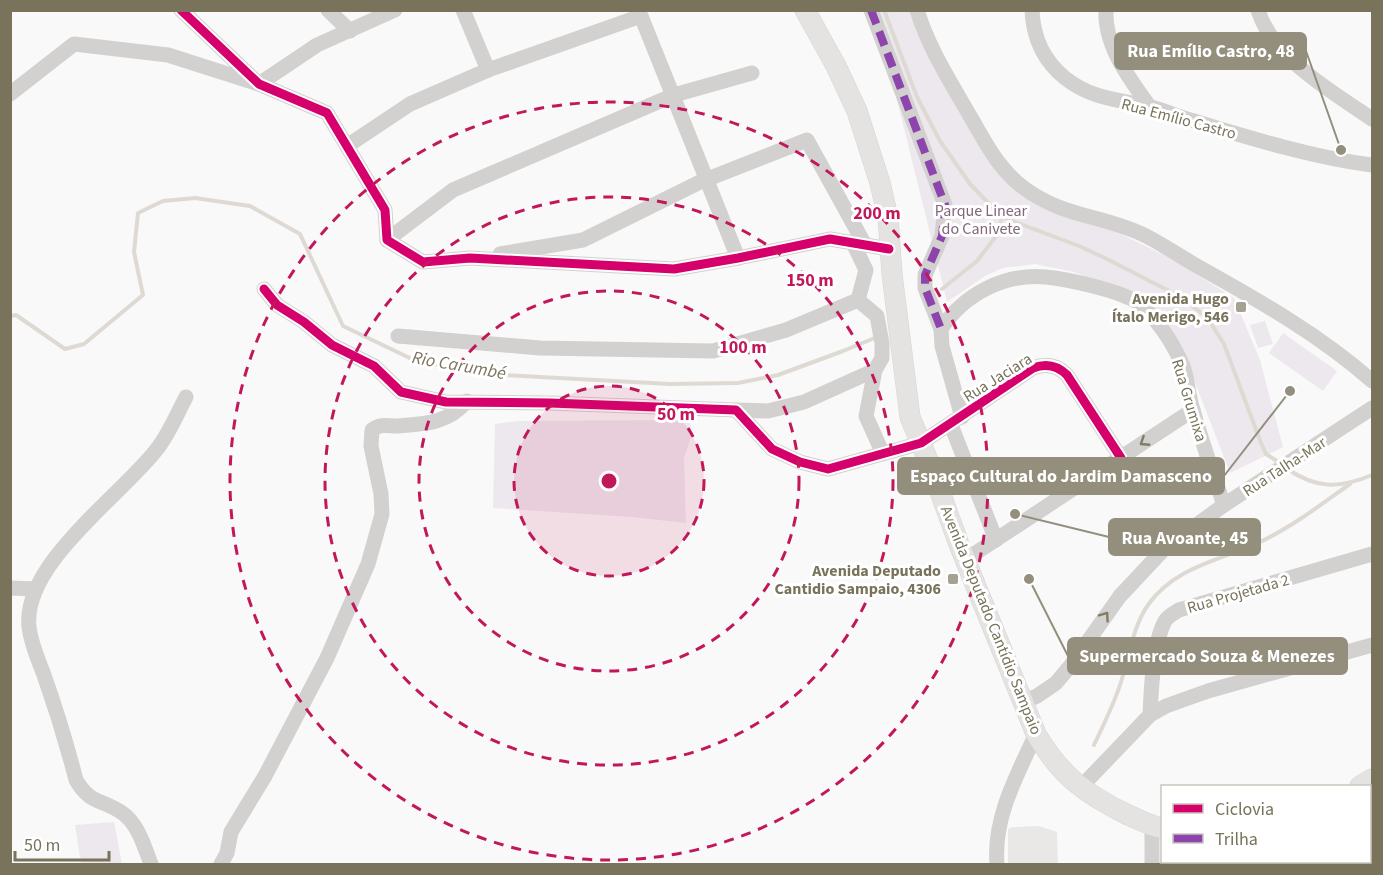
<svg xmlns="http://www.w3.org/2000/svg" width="1383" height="875" viewBox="0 0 1383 875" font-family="'Source Sans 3',sans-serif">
<rect width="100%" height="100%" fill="#f9f9f9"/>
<path fill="#e9e8e7" d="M1039,826L1057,832L1058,864H1008V829L1013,827Z"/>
<g fill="#ede8ed">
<path d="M875,11H915L957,97L1031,197L1117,232L1172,259L1234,298L1260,360L1283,447L1230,473L1187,362L1172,330L1104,284L1074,272L1035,264L1003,268L985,276L947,302Z"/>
<path d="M1265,321L1273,344L1258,348L1250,325Z"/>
<path d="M1283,333L1337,371L1323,391L1269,353Z"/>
<path d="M690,420L692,434L684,458L686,523L631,517L493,508L495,424L517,421Z"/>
<path d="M114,822L122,864H81L75,825Z"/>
</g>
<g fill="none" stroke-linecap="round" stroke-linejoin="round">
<g stroke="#dedad3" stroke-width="4">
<path d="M884,10L917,97L940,141L970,184L1002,217L1079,246L1109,260L1177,295L1207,317L1224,344L1261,443L1266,454L1280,463"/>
<path d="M942,289L977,261L997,235L1002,217"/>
<path d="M10,316L16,315L65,349L84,344L143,295L134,252L138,213L163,201L195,198L250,206L300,234L343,326L416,361L485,374L670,384L738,383L778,375L843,351L877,337"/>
<path d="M1286,468C1316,489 1339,489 1372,475"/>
<path d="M1094,745C1104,724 1114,704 1121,682C1129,657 1133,626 1148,605C1175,566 1223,560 1262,541C1293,526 1322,504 1350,484"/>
</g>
<g stroke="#d6d5d4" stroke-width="21">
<g id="major">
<path d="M805,10L836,66L857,111L880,183L888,217L892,274L910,417L932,470L960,547L1036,734C1061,776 1085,794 1128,815C1140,820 1150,826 1162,828"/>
<path d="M1360,786L1372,779"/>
</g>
</g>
<g stroke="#d2d1cf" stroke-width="15">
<path d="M181,10L259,84L327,113L385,210L387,240L423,262L470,258L674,269L738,258L830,239L889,249"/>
<path d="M328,10L350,31"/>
<path d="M463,10L488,70"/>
<path d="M871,10L945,205L942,236L925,275V288L941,329"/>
<path d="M917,10C929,49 950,81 970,116C986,143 998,169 1024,188C1063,217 1101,215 1142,234C1161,243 1179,256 1197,266C1258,300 1320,335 1372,381"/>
<path d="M1032,10C1033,37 1044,61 1065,78C1093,100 1119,99 1151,107C1165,111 1180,117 1194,121C1249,138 1316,158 1372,165"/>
<path d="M1106,10C1104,46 1130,79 1149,106"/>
<path d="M1258,10C1273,59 1333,92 1372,119"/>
<path d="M10,94L74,44L168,55L259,84L317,45L395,10"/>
<path d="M347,146L410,104L488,70L641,16L738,258"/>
<path d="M387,240L453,190L674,95L752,73"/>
<path d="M500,254L583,240L700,182L807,140L865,245"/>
<path d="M264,289L277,305L304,322L332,345L374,366L401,392L446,402L550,403L736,410L772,449L800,462L828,469L921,443L1033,368C1046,363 1057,365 1067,375L1121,458"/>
<path d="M858,300L877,316L882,343V358L875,370L866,416L883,454"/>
<path d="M398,336L540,348L713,351L786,330L858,300L866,270L853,243"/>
<path d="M736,410L768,411L804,402L875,370"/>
<path d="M962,417L942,346L941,329C964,294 1005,273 1046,277C1067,279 1122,291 1138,303C1157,318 1173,343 1183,366C1188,380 1188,395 1193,410C1202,442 1213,474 1224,505"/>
<path d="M951,425L996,540"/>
<path d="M965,560L1193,410"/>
<path d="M10,588L36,589"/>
<path d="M1023,702L1037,696L1056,683L1071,665L1120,596L1165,548L1224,505L1372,408"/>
<path d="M1150,715C1151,691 1153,642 1165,621C1168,616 1174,613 1179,610L1372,554"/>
<path d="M1080,788L1150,715L1166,706L1208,691L1372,645"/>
<path d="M151,864C144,846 138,823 121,812C101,799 90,804 76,780C67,745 56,709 44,675C38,659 31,644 29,627C22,564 122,495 157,449C169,434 177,414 186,397"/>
<path d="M221,864L227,853L231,832L265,776L327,658L368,564L382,514L381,494L371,446L372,430C381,423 388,426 398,426C426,424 448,423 467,401"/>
<path d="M997,864C993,818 1017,775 1036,734"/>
<path d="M1152,864V827"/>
</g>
<use href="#major" stroke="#e4e3e2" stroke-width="20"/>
<path stroke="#8e44ad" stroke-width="8" stroke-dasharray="15 8" stroke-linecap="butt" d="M871,10L945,205L942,236L925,275V288L941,329"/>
<g stroke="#fff" stroke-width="13">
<g id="cycleway">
<path d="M181,10L259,84L327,113L385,210L387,240L423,262L470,258L674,269L738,258L830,239L889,249"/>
<path d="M264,289L277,305L304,322L332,345L374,366L401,392L446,402L550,403L736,410L772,449L800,462L828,469L921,443L1033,368C1046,363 1057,365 1067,375L1121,458"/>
</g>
</g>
<use href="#cycleway" stroke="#d6006c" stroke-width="9"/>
</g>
<defs><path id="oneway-chevron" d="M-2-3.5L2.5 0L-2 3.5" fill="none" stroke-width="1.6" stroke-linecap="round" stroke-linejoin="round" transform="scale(1.5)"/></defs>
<g stroke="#817c66">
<use href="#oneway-chevron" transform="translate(1144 442) rotate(147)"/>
<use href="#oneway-chevron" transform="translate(1105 616) rotate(-55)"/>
</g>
<circle cx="609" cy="481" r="95" fill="#c2185b" fill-opacity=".12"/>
<g fill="none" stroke="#c2185b" stroke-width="3" stroke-dasharray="10 8">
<circle cx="609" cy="481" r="95"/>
<circle cx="609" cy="481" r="190"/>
<circle cx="609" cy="481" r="284"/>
<circle cx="609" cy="481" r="379"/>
</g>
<g fill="#a5a292" stroke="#fff" stroke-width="2">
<rect x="1235" y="301" width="12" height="12" rx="3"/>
<rect x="947" y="573" width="12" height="12" rx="3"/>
</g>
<g text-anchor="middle" stroke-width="6" stroke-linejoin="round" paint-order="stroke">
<g font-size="16" fill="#78735a" stroke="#fff">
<text transform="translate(1179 118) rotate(15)" y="6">Rua Emílio Castro</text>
<text transform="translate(997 377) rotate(-32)" y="6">Rua Jaciara</text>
<text transform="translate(1190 400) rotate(73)" y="6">Rua Grumixa</text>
<text transform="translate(1284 466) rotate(-33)" y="6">Rua Talha-Mar</text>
<text transform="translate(1238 593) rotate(-16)" y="6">Rua Projetada 2</text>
<text transform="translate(992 620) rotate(68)" y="6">Avenida Deputado Cantídio Sampaio</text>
</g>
<g font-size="16" fill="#81677c" stroke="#fff">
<text x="981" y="216">Parque Linear<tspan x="981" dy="18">do Canivete</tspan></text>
</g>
<g font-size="16" font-weight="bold" fill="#78735a" stroke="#fff" text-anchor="end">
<text x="1229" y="304">Avenida Hugo<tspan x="1229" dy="18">Ítalo Merigo, 546</tspan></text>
<text x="941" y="576">Avenida Deputado<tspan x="941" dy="18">Cantidio Sampaio, 4306</tspan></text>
</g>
<g font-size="18" font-style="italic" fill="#7e725e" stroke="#fff">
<text transform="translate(459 365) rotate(10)" y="6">Rio Carumbé</text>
</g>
</g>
<circle cx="609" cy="481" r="9" fill="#c2185b" stroke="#fff" stroke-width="3"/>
<g font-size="18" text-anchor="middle" font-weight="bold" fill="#c2185b" stroke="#fff" stroke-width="6" stroke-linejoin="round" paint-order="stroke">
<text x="877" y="219">200 m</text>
<text x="810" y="286">150 m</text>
<text x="743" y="353">100 m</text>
<text x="676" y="420">50 m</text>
</g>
<path fill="none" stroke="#938f7c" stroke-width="2" d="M1341 150L1306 51M1290 391L1224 476M1015 514L1109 537M1029 579L1068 656"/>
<g fill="#938f7c" stroke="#fff" stroke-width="2">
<circle cx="1341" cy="150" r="6"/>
<circle cx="1290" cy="391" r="6"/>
<circle cx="1015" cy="514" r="6"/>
<circle cx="1029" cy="579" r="6"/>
</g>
<g fill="#938f7c" stroke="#938f7c" stroke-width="2">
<rect x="1115" y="33" width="191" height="36" rx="6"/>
<rect x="898" y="458" width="326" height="36" rx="6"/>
<rect x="1109" y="519" width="151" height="36" rx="6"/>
<rect x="1068" y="638" width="279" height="36" rx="6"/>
</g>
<g font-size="18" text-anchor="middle" font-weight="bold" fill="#fff">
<text x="1211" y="57">Rua Emílio Castro, 48</text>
<text x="1061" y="482">Espaço Cultural do Jardim Damasceno</text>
<text x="1185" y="544">Rua Avoante, 45</text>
<text x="1207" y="662">Supermercado Souza &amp; Menezes</text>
</g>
<rect width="1383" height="875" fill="none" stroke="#78735a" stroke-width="24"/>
<rect x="1161" y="785" width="210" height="78" fill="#ffffff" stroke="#c9c7bd" stroke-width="1.5"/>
<rect x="1173" y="804" width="30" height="9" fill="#d6006c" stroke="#c9c7bd" stroke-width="1.5"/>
<text x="1215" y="815" font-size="18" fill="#78735a">Ciclovia</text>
<rect x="1173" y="834" width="30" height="9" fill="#8e44ad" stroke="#c9c7bd" stroke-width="1.5"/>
<text x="1215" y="845" font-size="18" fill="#78735a">Trilha</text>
<path d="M15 851v9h94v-9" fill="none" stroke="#78735a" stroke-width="3"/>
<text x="24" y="851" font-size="18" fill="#78735a" stroke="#ffffff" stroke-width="4.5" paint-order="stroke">50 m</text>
</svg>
